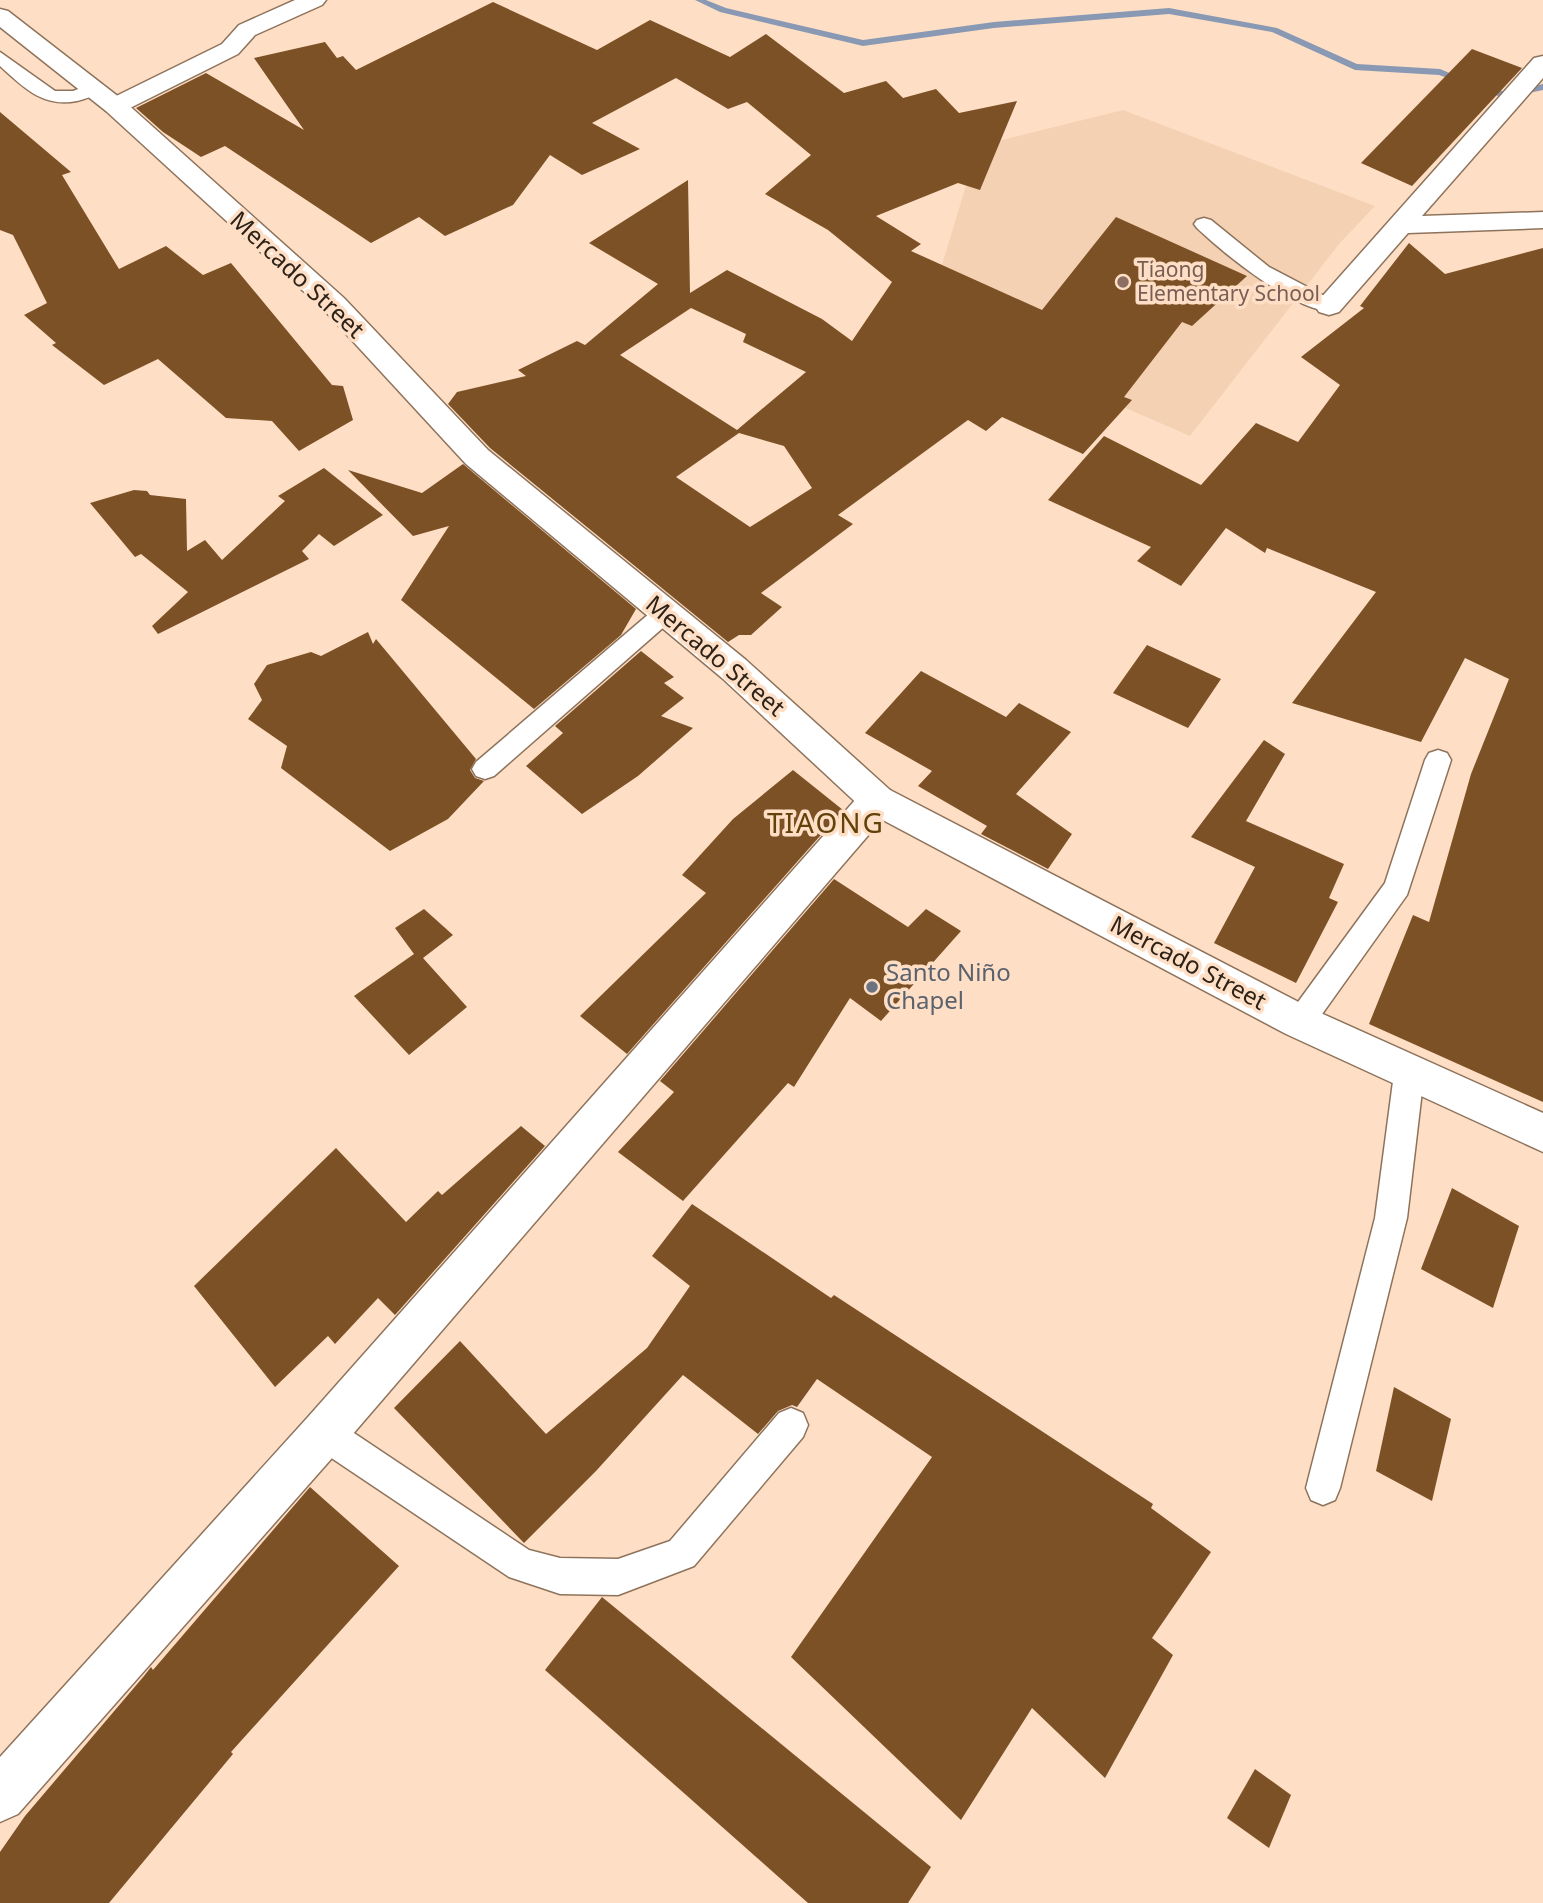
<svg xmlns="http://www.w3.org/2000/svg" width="1543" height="1903" viewBox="0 0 1543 1903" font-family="'Noto Sans',sans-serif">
<rect width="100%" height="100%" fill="#fedfc5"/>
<path fill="#f5d1b3" d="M1123,110L1375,206L1339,244L1190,436L925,321L978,146Z"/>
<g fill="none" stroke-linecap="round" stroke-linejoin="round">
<g fill="#8999b3" fill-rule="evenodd">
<path d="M695,0H706L726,8L863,40L994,22L1169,8L1277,28L1357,64L1440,69L1466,80L1462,83L1439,75L1355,70L1272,32L1169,14L994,28L863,46L720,12Z"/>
<path d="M1481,84L1505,92L1543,84V90L1504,98L1478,89V85Z"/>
</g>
</g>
<g fill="#7d5126" fill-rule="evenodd">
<path d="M493,2L597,50L650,20L730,57L766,34L844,93L886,81L903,98L936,89L959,113L1017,101L980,190L958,183L876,216L921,244L911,251L1042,310L1116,217L1247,276L1192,326L1182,322L1124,397L1132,400L1083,454L1002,417L986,431L968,420L838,515L853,524L761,593L782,607L751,635H739L728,642L490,448L448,404L457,392L526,376L518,370L577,341L585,345L658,284L589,243L688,180L690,293L727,270L822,319L852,341L892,282L828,230L765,194L811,155L747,102L728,109L676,78L592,123L640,149L582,175L550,155L513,205L445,236L419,217L371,243L225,146L201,157L163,132L136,108L206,73L304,130L254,58L325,42L337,58L343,56L356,70ZM691,308L746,334L743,342L806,372L737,430L620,355ZM739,433L784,446L812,488L750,527L676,477Z"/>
<path d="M1472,49L1522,68L1412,186L1361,163Z"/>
<path d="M0,112L71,172L62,175L119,269L166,246L203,275L231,263L332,385L343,386L353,420L299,451L272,421L226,418L158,359L104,385L52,345L56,343L24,315L47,303L13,235L0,230Z"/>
<path d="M1409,243L1445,274L1543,248V1102L1369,1024L1413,915L1429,922L1471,774L1509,679L1465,658L1421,742L1292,703L1376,592L1267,548L1265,553L1226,528L1181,586L1137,561L1151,547L1048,500L1104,436L1201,485L1256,423L1298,442L1340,385L1301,357L1364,308L1360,306Z"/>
<path d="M463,464L636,609L621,635L534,709L401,600L449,526L413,536L348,470L422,493Z"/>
<path d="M324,468L383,515L334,546L319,534L302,551L309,559L158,634L152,626L188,592L141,554L135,557L90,503L134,490L147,491L150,495L186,499L187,551L205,540L222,560L285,501L278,496Z"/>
<path d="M368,632L373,644L376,639L476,759L470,770L475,778L484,781L448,819L390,851L281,768L287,746L248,719L262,700L254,684L267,665L311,652L321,656Z"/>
<path d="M1147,645L1221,679L1188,728L1113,693Z"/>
<path d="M641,651L674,677L664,683L684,698L661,716L693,728L638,776L582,814L526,766L563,733L555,726Z"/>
<path d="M921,671L1006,717L1019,703L1071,732L1016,794L1072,834L1048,869L981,834L987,826L918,786L932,771L865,733Z"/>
<path d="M1264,740L1285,754L1246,821L1344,864L1329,898L1338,902L1296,983L1214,943L1255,867L1191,837Z"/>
<path d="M793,770L843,810L627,1054L580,1016L706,893L682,875L733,819Z"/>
<path d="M834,879L908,927L926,909L961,931L881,1021L850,998L794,1087L788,1083L683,1201L618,1152L674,1092L660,1081Z"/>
<path d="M424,909L453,935L423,958L467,1007L409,1055L354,996L414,954L395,928Z"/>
<path d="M521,1126L545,1146L395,1315L378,1298L335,1344L328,1336L275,1387L194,1286L336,1148L406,1222L438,1191L442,1195Z"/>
<path d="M1452,1188L1519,1226L1493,1308L1421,1269Z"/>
<path d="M692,1204L831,1298L834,1295L1153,1504L1151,1508L1211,1552L1152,1638L1173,1655L1105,1778L1032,1708L961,1820L791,1657L932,1457L817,1379L797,1407L792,1405L778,1411L758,1434L683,1375L596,1471L524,1543L394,1408L460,1341L546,1434L647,1348L690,1286L652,1256Z"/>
<path d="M1394,1387L1451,1419L1432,1501L1376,1471Z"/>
<path d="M310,1487L399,1566L231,1752L233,1754L109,1903H0V1852L25,1816L144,1676L151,1667L153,1670Z"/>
<path d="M602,1597L931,1867L908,1903H808L545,1670Z"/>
<path d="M1255,1769L1291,1795L1269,1848L1227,1818Z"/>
</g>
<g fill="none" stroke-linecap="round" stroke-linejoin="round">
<g stroke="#8e735c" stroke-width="3">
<g id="service">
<path d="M0,52L55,91H73L92,84L101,89C95,96 85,99 77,101C43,108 23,87 0,66Z"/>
<path d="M1204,218L1211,220L1269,267L1336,302L1339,306L1336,310C1303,319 1221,251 1197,228L1194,224L1197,220Z"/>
<path d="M665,604L673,607L677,613L673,619L494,776L485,779L476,776L472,769L476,762L657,607Z"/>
<path d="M1438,750L1447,753L1451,760L1407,895L1310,1031L1300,1035L1290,1031L1286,1022L1290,1013L1385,883L1425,760L1429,753Z"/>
<path d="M1409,1061L1419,1065L1424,1074L1407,1218L1340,1488L1335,1500L1323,1505L1311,1500L1306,1488L1375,1218L1394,1074L1399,1065Z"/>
<path d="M791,1408L803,1413L808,1425L803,1437L694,1566L618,1595L560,1594L509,1577L312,1445L307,1433L312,1421L324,1416L336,1421L529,1550L560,1558L618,1559L670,1541L779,1413Z"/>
</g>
</g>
<g stroke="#8e735c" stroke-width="3">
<g id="minor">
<path d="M295,0H326L322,5L255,35L238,54L124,111H106L103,106L106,101L222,44L239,25Z"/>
<path d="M1543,56V78L1422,216L1543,212V228L1408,233L1339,312L1329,315L1319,312L1315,306L1319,300L1534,58Z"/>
<path d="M877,786L890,790L895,800L890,810L340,1449L18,1814L0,1822V1757L308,1417L864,790Z"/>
</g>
</g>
<g stroke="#8e735c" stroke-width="3">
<path id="tertiary" d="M0,9L8,11L124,101L344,298L488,450L746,660L890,790L1314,1010L1543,1113V1152L1286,1034L864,810L722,678L466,464L324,310L106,111L0,27Z"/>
</g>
<use href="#service" fill="#fff" fill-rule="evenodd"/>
<use href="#minor" fill="#fff" fill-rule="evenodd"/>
<use href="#tertiary" fill="#fff" fill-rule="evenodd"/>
</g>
<circle fill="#8d6e63" stroke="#fedfc5" stroke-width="2.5" cx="1123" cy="282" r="7"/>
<circle fill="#6b7280" stroke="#fedfc5" stroke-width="2.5" cx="872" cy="987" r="7"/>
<g text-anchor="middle" stroke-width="7" stroke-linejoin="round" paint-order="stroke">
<g font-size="21" fill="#785e54" stroke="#fedfc5" text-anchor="start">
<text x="1137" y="277">Tiaong<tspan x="1137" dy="24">Elementary School</tspan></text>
</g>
<g font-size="24" fill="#2d2218" stroke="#fedfc5">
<text transform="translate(297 275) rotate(43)" y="8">Mercado Street</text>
<text transform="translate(715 656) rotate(40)" y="8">Mercado Street</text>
<text transform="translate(1188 963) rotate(28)" y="8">Mercado Street</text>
</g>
<g font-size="24" fill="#5b616d" stroke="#fedfc5" text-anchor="start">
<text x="886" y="981">Santo Niño<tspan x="886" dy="28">Chapel</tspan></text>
</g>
<g font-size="28" letter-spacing="2" fill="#62420a" stroke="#fedfc5">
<text x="826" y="833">TIAONG</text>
</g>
</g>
</svg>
